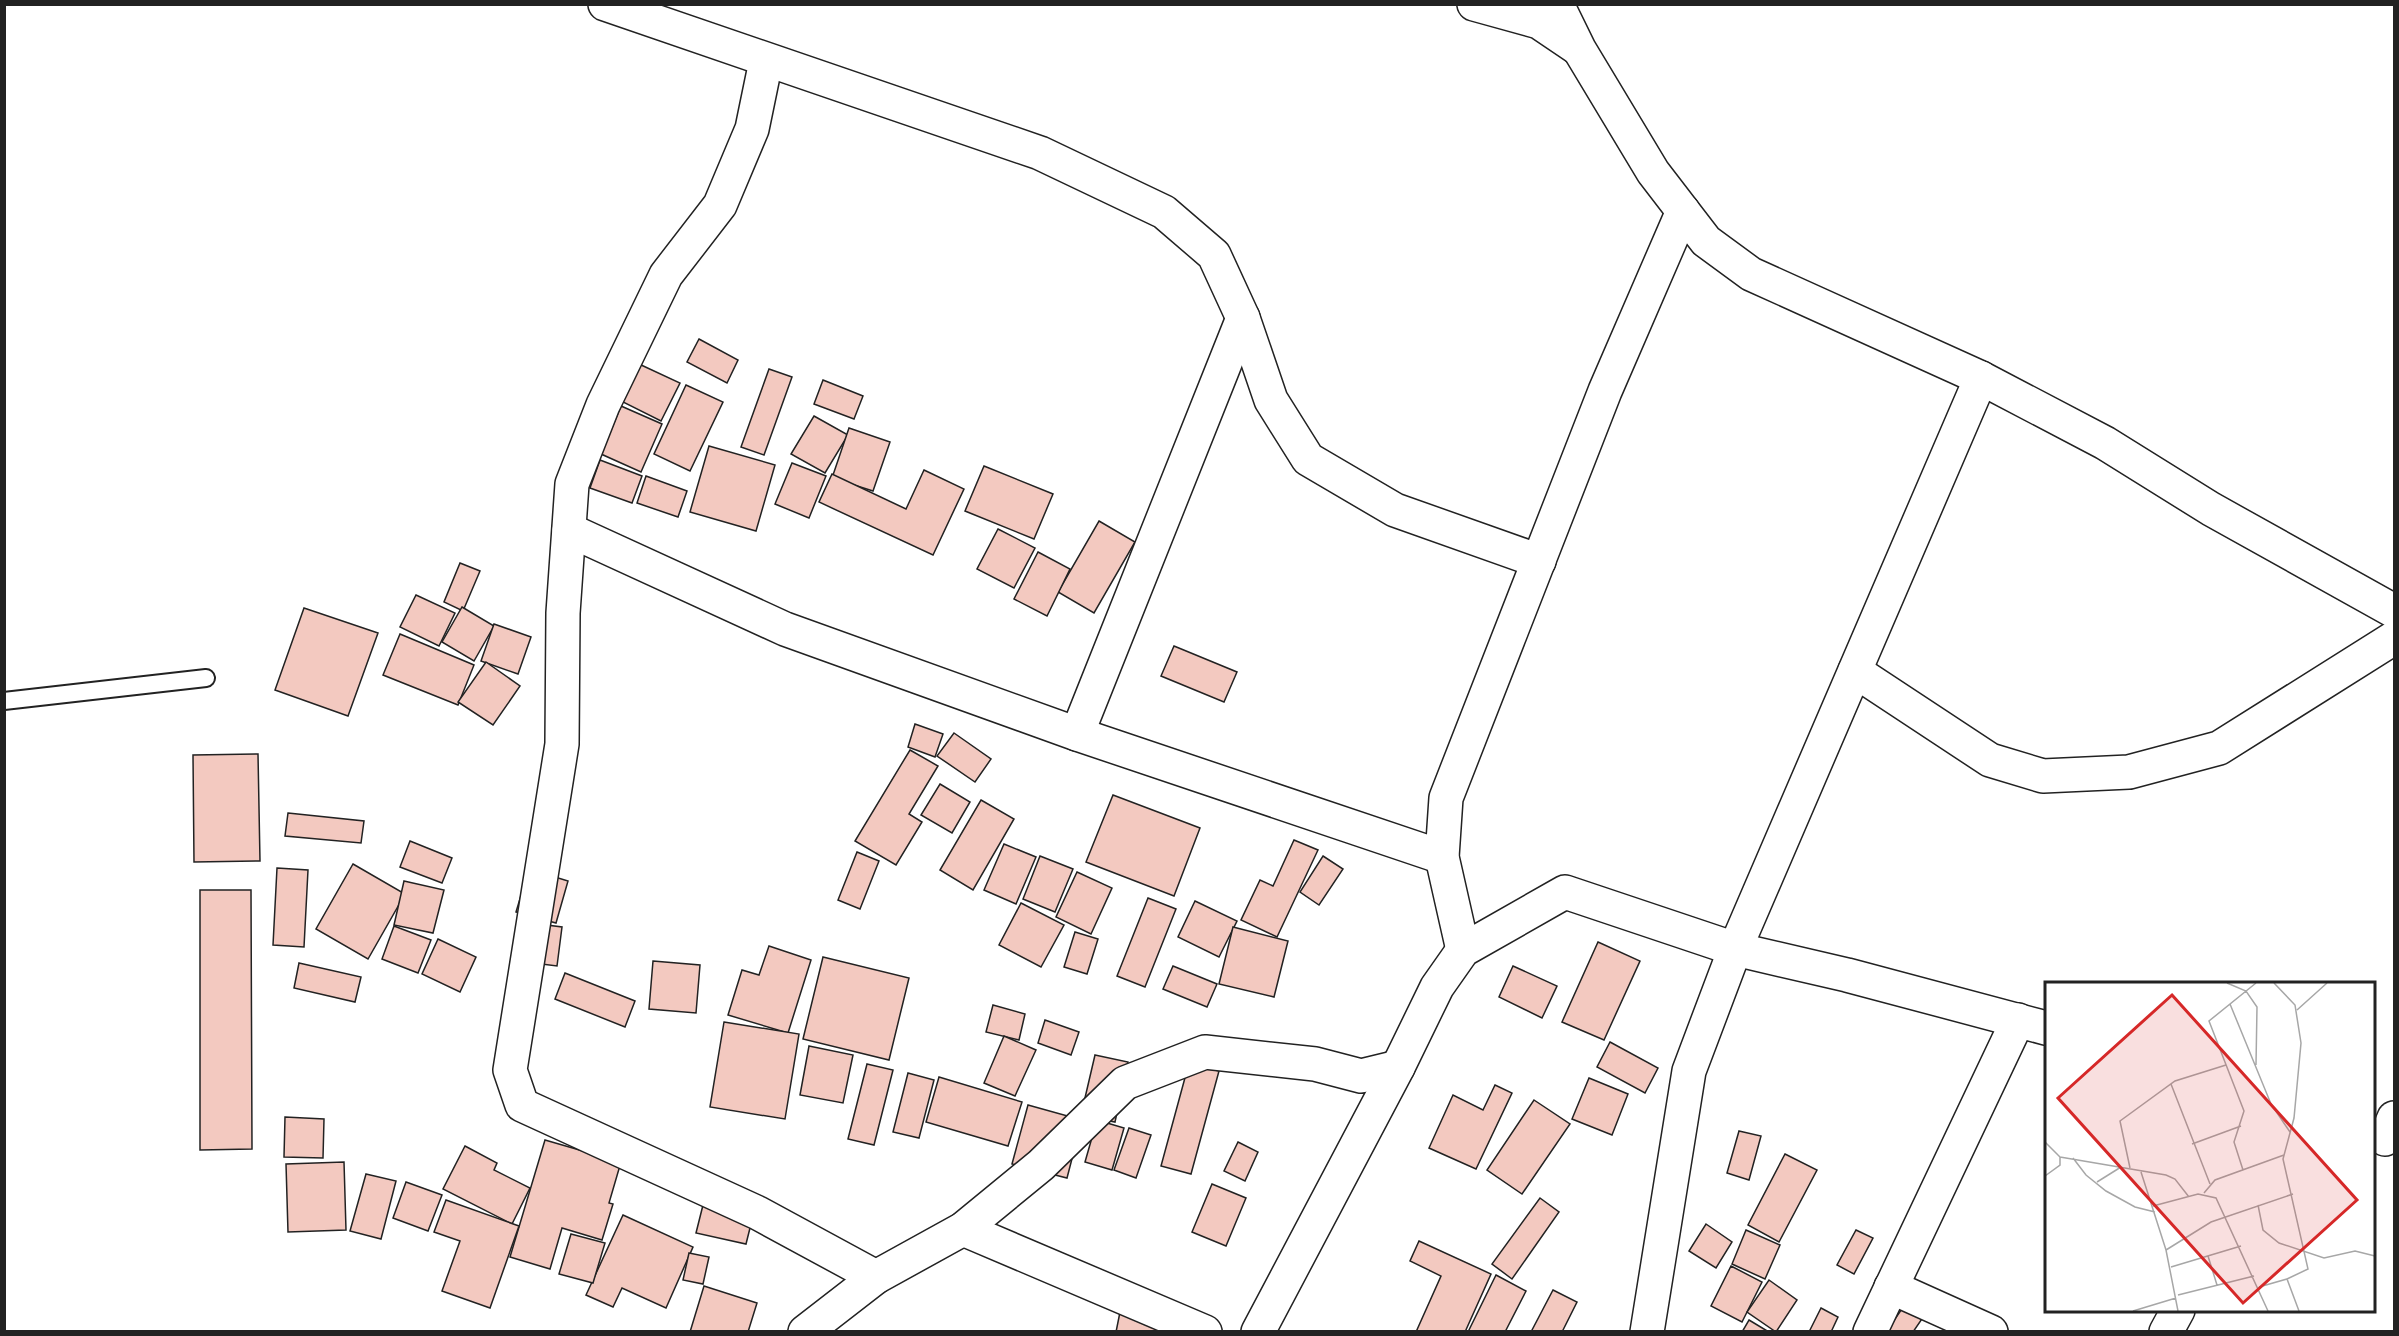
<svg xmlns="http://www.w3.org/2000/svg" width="2399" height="1336" viewBox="0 0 2399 1336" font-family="Cabin,sans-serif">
<rect width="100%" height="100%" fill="#fff"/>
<g fill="#f3c9c0" stroke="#222" stroke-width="1.5">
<path d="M699,339L738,360L727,383L687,362Z"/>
<path d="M639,364L680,383L661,421L621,401Z"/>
<path d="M769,369L792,377L764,455L741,447Z"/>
<path d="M823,380L863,396L854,419L814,404Z"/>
<path d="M686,385L723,402L690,471L654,454Z"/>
<path d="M621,406L662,424L641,472L601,454Z"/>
<path d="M814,416L848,435L825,473L791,454Z"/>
<path d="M849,428L890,442L873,491L832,478Z"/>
<path d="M709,446L775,465L756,531L690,512Z"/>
<path d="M600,460L642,476L632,503L590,488Z"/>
<path d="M792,463L826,476L809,518L775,504Z"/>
<path d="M984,466L1053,494L1034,539L965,511Z"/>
<path d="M924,470L964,489L933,555L819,502L832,474L906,509Z"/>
<path d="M646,476L687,491L678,517L637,503Z"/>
<path d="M1099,521L1135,542L1094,613L1058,592Z"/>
<path d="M998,529L1035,548L1014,588L977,569Z"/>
<path d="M1038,552L1070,569L1047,616L1014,599Z"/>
<path d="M460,563L480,571L463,611L444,602Z"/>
<path d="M416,595L455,613L439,646L400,627Z"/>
<path d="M462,607L494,626L474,661L442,642Z"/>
<path d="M304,608L378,633L348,716L275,690Z"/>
<path d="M494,624L531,637L518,674L481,661Z"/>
<path d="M400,634L474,665L458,705L383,675Z"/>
<path d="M1174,646L1237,672L1224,702L1161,676Z"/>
<path d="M486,662L520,686L493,725L458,702Z"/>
<path d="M915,724L943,734L935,757L908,747Z"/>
<path d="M954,733L991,759L975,782L937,756Z"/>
<path d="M910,750L938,766L909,814L922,822L896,865L855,841Z"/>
<path d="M258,754L260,861L194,862L193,755Z"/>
<path d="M940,784L970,802L952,833L921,815Z"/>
<path d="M1113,795L1200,828L1174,896L1086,862Z"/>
<path d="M981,800L1014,819L973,890L940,870Z"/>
<path d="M288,813L364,821L361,843L285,836Z"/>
<path d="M1294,840L1318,850L1277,937L1241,920L1260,880L1273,886Z"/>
<path d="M410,841L452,858L442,883L400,867Z"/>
<path d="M1004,844L1036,857L1016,904L984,890Z"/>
<path d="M857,852L879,861L860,909L838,900Z"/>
<path d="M1040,856L1073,869L1055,912L1023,899Z"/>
<path d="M1323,856L1343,869L1319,905L1300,892Z"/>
<path d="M353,864L405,894L368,959L316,929Z"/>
<path d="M277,868L308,870L304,947L273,945Z"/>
<path d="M529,869L568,881L556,923L516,912Z"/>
<path d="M1077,872L1112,888L1091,934L1056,917Z"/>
<path d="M404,881L444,890L433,933L394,925Z"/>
<path d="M200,890H251L252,1149L200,1150Z"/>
<path d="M1148,898L1176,909L1145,987L1117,976Z"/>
<path d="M1195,901L1237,921L1219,957L1178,937Z"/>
<path d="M1021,903L1064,925L1041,967L999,945Z"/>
<path d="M523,922L562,927L557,966L518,961Z"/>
<path d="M394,926L431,940L418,973L382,959Z"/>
<path d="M1233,927L1288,941L1274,997L1219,984Z"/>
<path d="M1075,932L1098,939L1087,974L1064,967Z"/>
<path d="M438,939L476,957L460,992L422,974Z"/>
<path d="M1598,942L1640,961L1604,1040L1562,1022Z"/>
<path d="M769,946L811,960L788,1033L728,1015L742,970L759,975Z"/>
<path d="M823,957L909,978L889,1060L803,1039Z"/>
<path d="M653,961L700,965L696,1013L649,1009Z"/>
<path d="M299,963L361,977L355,1002L294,988Z"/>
<path d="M1173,966L1217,984L1207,1007L1163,989Z"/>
<path d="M1513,966L1557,986L1542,1018L1499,997Z"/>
<path d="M565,973L635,1001L625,1027L555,999Z"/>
<path d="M993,1005L1025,1014L1019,1040L986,1032Z"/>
<path d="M1045,1020L1079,1032L1071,1055L1038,1043Z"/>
<path d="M724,1022L799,1034L785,1119L710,1107Z"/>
<path d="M1004,1036L1036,1050L1015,1096L984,1083Z"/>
<path d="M1610,1042L1658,1068L1645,1093L1597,1067Z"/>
<path d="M809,1046L853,1055L843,1103L800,1095Z"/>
<path d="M1095,1055L1128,1062L1115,1122L1081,1115Z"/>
<path d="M1189,1063L1219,1071L1191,1174L1161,1166Z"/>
<path d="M867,1064L893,1070L874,1145L848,1139Z"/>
<path d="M908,1073L934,1080L919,1138L893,1132Z"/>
<path d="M939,1077L1022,1102L1008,1146L926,1122Z"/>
<path d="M1589,1078L1628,1094L1612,1135L1572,1119Z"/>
<path d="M1495,1085L1512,1093L1476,1169L1429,1148L1453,1095L1483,1110Z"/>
<path d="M1534,1100L1570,1124L1522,1194L1487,1170Z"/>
<path d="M1028,1105L1082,1120L1067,1178L1012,1164Z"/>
<path d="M285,1117L324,1119L323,1158L284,1157Z"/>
<path d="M1097,1120L1124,1128L1112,1170L1085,1162Z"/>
<path d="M1129,1128L1151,1135L1136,1178L1114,1170Z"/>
<path d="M1739,1131L1761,1136L1749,1180L1727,1173Z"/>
<path d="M545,1140L621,1162L609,1203L613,1204L602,1240L562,1228L550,1269L510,1257Z"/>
<path d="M1238,1142L1258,1152L1245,1181L1224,1171Z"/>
<path d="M465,1146L497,1163L494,1170L530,1188L512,1224L443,1189Z"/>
<path d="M1785,1154L1817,1170L1779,1242L1748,1225Z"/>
<path d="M344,1162L346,1230L288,1232L286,1164Z"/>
<path d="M366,1174L396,1181L381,1239L350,1231Z"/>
<path d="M406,1182L442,1195L428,1231L393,1218Z"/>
<path d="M1212,1184L1246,1198L1226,1246L1192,1232Z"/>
<path d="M706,1193L756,1204L746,1244L696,1233Z"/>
<path d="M1540,1198L1559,1212L1512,1279L1492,1264Z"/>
<path d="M446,1200L519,1226L490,1308L442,1291L460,1241L434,1232Z"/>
<path d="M623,1215L693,1247L666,1308L622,1288L613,1307L586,1295Z"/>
<path d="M1706,1224L1732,1242L1716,1268L1689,1251Z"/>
<path d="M1746,1230L1780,1245L1765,1279L1732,1264Z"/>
<path d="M1856,1230L1873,1238L1854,1274L1837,1265Z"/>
<path d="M571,1234L605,1243L593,1283L559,1274Z"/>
<path d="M1419,1241L1491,1274L1465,1332H1416L1441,1276L1410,1261Z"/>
<path d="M689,1253L709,1257L703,1284L683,1280Z"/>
<path d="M1731,1266L1762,1282L1742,1322L1711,1306Z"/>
<path d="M1496,1275L1526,1291L1505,1332H1468Z"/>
<path d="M1769,1280L1797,1300L1776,1332L1747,1312Z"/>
<path d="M704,1286L757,1303L748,1332H690Z"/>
<path d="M1553,1290L1577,1302L1562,1332H1531Z"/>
<path d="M1908,1300L1926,1313L1913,1332H1886Z"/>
<path d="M1821,1308L1838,1317L1831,1332H1809Z"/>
<path d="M1120,1312L1160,1320L1157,1332H1116Z"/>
<path d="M1749,1320L1769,1332H1742Z"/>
</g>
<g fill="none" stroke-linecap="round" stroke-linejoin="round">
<g stroke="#222" stroke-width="20">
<path id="lane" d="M4,701L206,678"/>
</g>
<g stroke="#222" stroke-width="36">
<g id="street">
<path d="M605,4L1040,153L1164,212L1214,255L1243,318L1271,400L1308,459L1395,510L1539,561"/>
<path d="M1474,4L1539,22L1576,47"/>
<path d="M1557,4L1579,49L1653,172L1706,241L1751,274L1981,378L2105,443L2211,509L2394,611"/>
<path d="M766,61L752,129L720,205L666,275L603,405L572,484L563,613L562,744L510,1070L522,1105L758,1213L876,1277"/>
<path d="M569,530L785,629L1077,734L1442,857"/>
<path d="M1855,671L1990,760L2043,776L2129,772L2219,748L2394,638"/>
<path d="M1077,734L1243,318"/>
<path d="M1463,950L1442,857L1446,798L1605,391L1683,211"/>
<path d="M2385,1139L2394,1118"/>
<path d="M963,1229L1205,1332"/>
<path d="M1891,1287L1991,1332"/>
<path d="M805,1332L876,1277L963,1229L1041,1165L1125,1083L1205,1052L1315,1064L1361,1076L1398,1067"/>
<path d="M1258,1332L1398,1067L1437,987L1463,950L1565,892L1735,949L1847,975L2046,1028"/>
<path d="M1647,1332L1689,1071L1735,949L1981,378"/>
<path d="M1870,1332L2018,1020"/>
<path d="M2166,1332L2178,1310"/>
</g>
</g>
<use href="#lane" stroke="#fff" stroke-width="16"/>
<use href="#street" stroke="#fff" stroke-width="33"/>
</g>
<g transform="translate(2045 982)">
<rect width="330" height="330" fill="#fff"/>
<path fill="none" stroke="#a7a7a7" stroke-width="1.5" d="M182,1L201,9L212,25L211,83M229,1L250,23L256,61L249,136L238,177L263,287L242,297M185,22L226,122L245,150M252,28L282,1M126,102L165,202M0,160L15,175V183L0,194M147,162L196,144M15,175L121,193L130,197L144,215M28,176L41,193L61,209L90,225L110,230M85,186L75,139L130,99L181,83M198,188L189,160L199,129L164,39L211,1M96,190L121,268L133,329M52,200L76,185M159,211L170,198L239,173M213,223L218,248L234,261L279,276L310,269L330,274M108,224L153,212L171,216L223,329M121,268L166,240L248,212M163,274L172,303M126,285L196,264M214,305L242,297L254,329M133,313L209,294M88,329L131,316"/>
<path fill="#d62828" fill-opacity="0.15" stroke="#d62828" stroke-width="3" d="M127,13L312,218L198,321L13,116Z"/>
<rect width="330" height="330" fill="none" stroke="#222" stroke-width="3"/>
</g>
<rect width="2399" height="1336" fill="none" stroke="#222222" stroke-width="12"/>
</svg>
